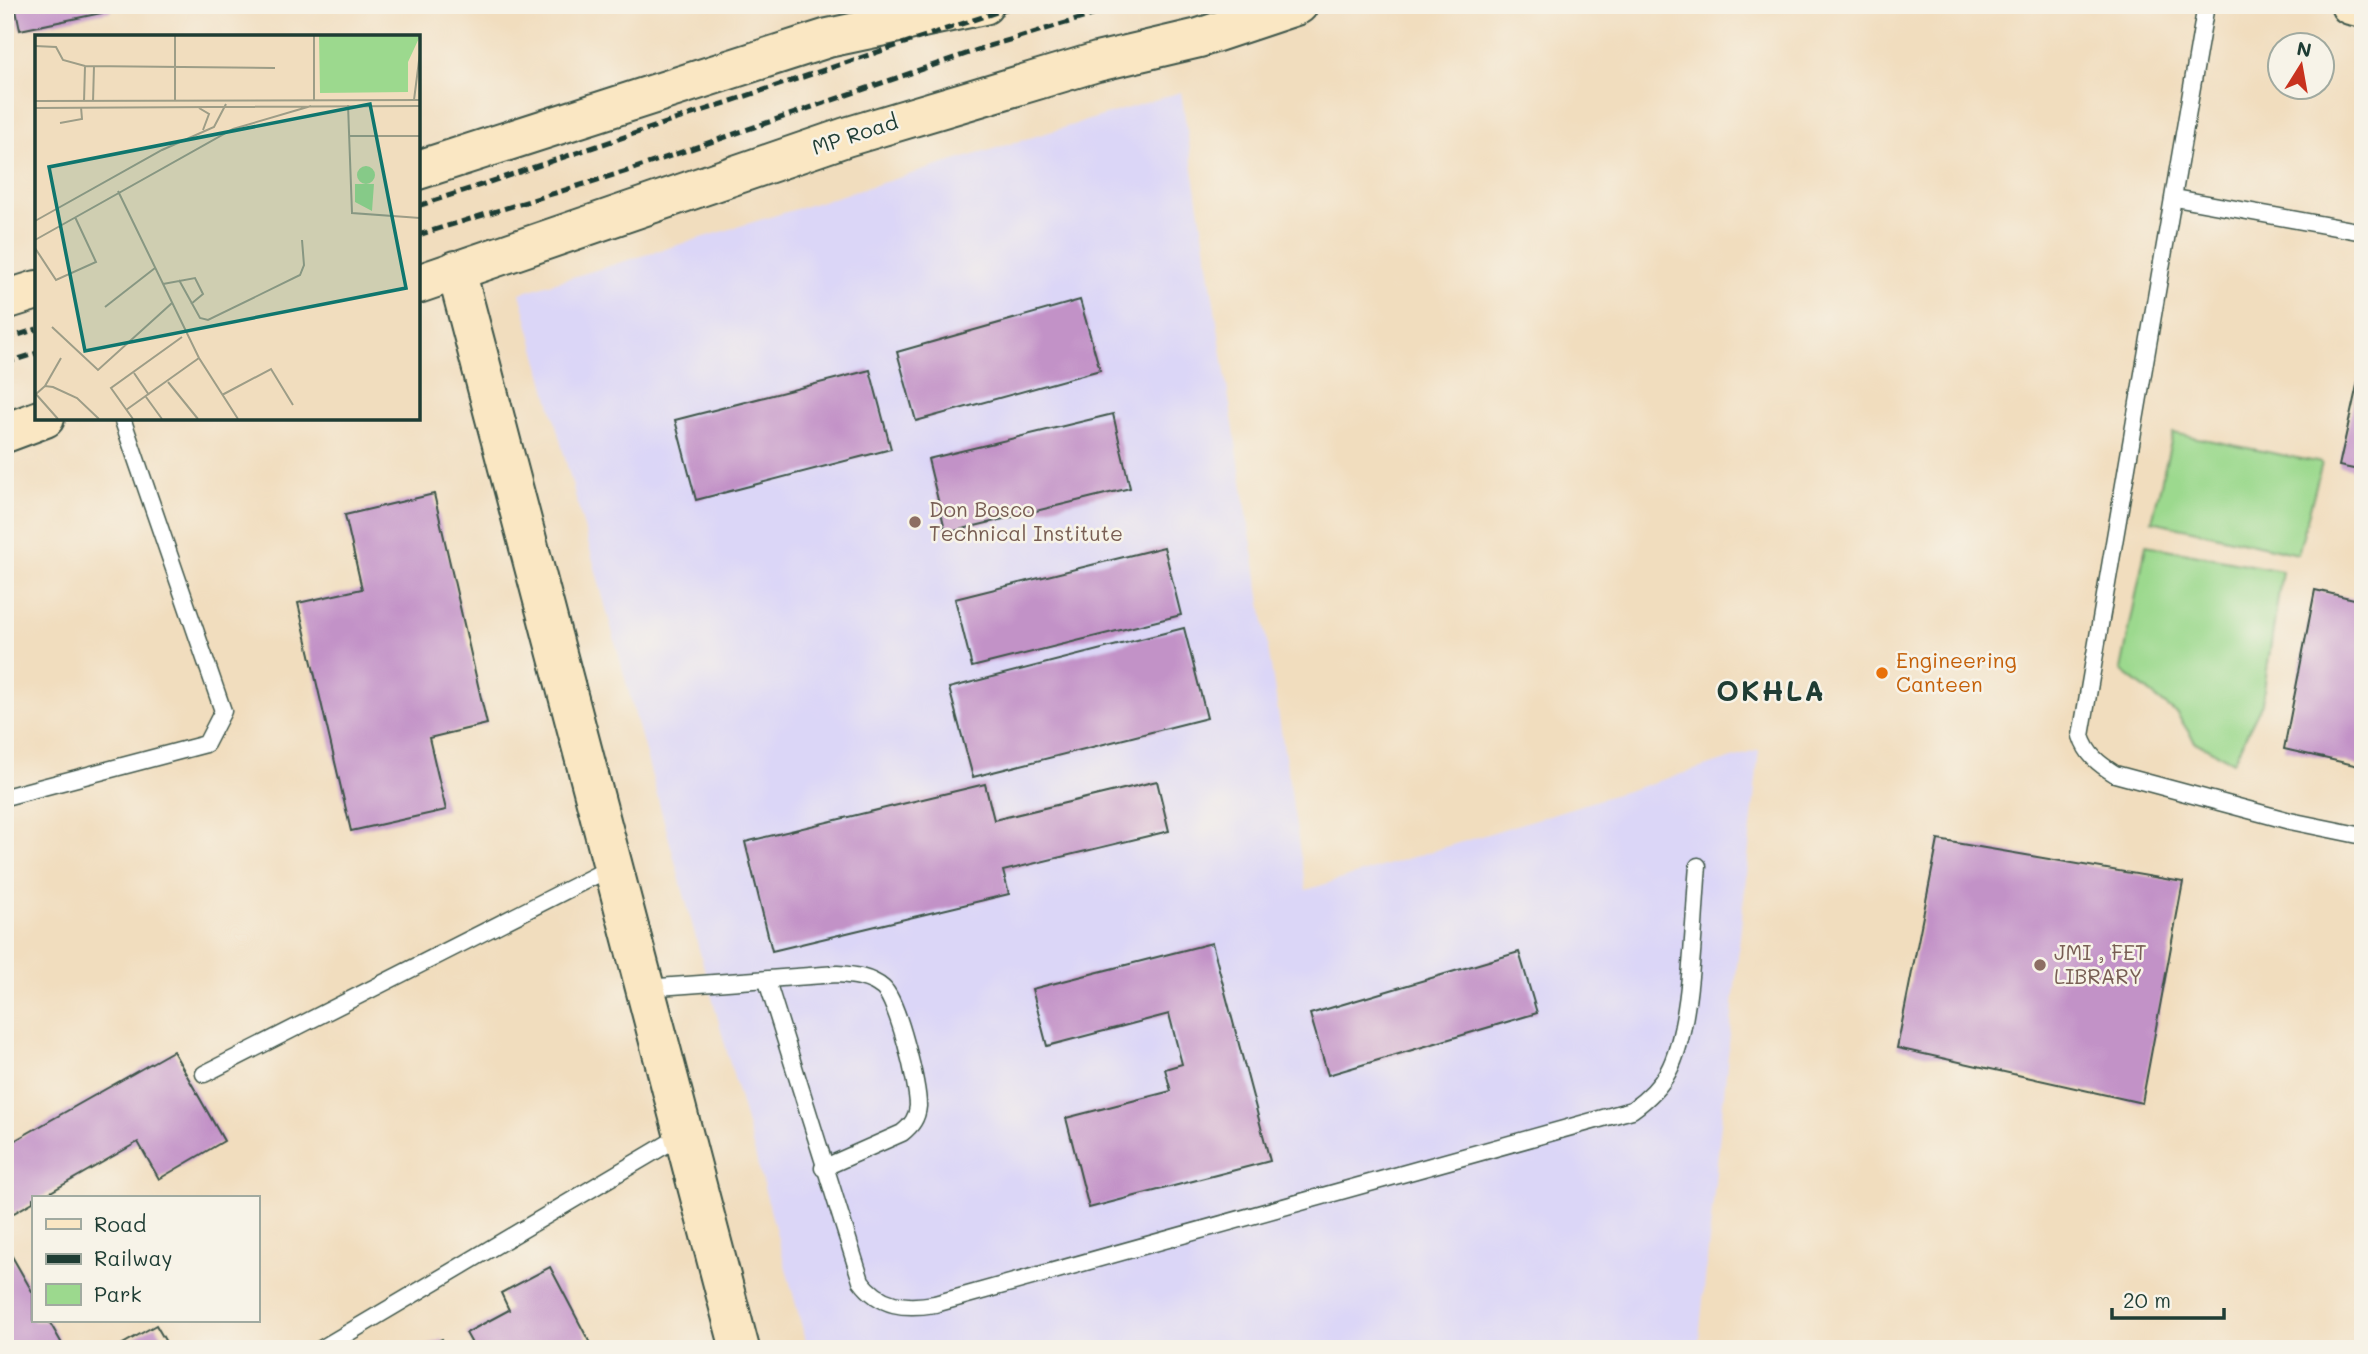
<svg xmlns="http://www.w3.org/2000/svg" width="2368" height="1354" viewBox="0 0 2368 1354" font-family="Mali,sans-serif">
<rect width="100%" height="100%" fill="#f7f3e8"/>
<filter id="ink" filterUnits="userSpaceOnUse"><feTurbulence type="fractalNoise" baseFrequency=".0143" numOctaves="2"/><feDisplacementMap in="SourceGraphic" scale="14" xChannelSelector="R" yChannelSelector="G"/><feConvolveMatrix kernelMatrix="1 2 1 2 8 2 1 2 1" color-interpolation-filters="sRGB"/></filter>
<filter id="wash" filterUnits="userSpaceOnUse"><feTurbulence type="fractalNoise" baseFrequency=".00686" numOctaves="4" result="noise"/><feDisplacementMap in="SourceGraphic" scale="28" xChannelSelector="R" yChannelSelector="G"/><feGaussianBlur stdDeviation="1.57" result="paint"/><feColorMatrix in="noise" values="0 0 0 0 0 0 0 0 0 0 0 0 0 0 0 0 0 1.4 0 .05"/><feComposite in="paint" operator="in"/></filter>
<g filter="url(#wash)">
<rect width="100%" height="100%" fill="#f1ddbe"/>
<path fill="#dbd6f7" d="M1181,92L1306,890L1759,750L1698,1349H808L520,293Z"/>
<g fill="#9cd98e" stroke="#5e8b61" stroke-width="2">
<path d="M2173,433L2322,463L2298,554L2152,521Z"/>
<path d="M2146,545L2282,571L2262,703L2233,762L2195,742L2177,714L2121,670Z"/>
</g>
<g id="blocks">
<g fill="#c292c7">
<path d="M15,5H110L111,11L20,30Z"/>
<path d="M1080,300L1100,370L916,421L897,352Z"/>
<path d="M2362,363H2363V471L2339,466Z"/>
<path d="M870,370L891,449L696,500L675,420Z"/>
<path d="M1113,414L1130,488L946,533L928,459Z"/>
<path d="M434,494L487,724L429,738L446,810L351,831L298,603L362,589L345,515Z"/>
<path d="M1164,547L1181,615L972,667L955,599Z"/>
<path d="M2315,590L2363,601V767L2284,749Z"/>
<path d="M1184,628L1207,718L973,777L949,688Z"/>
<path d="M1157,781L1169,831L1003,871L1009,894L772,951L745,842L985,784L994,820Z"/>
<path d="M1938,840L2183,882L2142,1103L1897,1048Z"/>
<path d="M1212,943L1270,1161L1089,1208L1066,1118L1171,1091L1165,1069L1182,1064L1169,1014L1047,1046L1032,989Z"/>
<path d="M1519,952L1537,1013L1328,1075L1310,1014Z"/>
<path d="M173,1051L224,1141L159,1179L138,1142L40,1198H33V1202L5,1218V1146Z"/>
<path d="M5,1244L33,1293V1321H49L65,1349H5Z"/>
<path d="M550,1267L593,1349H475L466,1333L509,1310L501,1293Z"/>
<path d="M156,1325L170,1349H114Z"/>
<path d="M442,1339L447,1349H421Z"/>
</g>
</g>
</g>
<g filter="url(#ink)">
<use href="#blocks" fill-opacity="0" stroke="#3e5549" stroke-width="2"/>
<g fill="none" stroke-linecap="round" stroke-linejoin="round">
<g stroke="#3e5549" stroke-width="19">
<g id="lane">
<path d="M2206,5L2081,736C2087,755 2099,764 2115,774L2290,821L2363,836"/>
<path d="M2175,198L2363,232"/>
<path d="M5,797L206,744L223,711L122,418"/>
<path d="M767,981L861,1281C880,1307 905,1309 935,1304L1632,1110C1646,1100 1660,1087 1668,1072C1693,1027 1693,919 1698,866"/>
<path d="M645,988L837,974C853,975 870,977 883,988C898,1001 918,1085 918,1106C917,1118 912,1125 902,1133L823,1168"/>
<path d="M204,1074L614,866"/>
<path d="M321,1349L684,1134"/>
</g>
</g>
<g stroke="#3e5549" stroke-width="42">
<g id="secondary">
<path d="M2350,5L2363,8"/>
<path d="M418,170L828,38L984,5"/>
<path d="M456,270L740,1349"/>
<path d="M418,284L846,137L1097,62L1199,38L1298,5"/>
<path d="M5,300L37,290"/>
<path d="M5,433L45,418"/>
</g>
</g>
<use href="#lane" stroke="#fff" stroke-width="16"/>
<use href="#secondary" stroke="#fae7c3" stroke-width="38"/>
<g stroke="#1f3d34" stroke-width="5" stroke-dasharray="10 5" stroke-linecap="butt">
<path d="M418,206L1018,5"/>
<path d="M418,235L627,171L989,46L1126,5"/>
<path d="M5,339L37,329"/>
<path d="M5,363L37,353"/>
</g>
</g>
</g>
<g fill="#8d6e63" stroke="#f7f3e8" stroke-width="2.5">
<circle cx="915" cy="522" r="7"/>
<circle cx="2040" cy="965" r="7"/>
</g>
<circle fill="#e8710a" stroke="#f7f3e8" stroke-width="2.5" cx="1882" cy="673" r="7"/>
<g text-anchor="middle" stroke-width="5" stroke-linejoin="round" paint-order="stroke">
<g font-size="21" fill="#1f3d34" stroke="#f7f3e8">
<text transform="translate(855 135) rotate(-18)" y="7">MP Road</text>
</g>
<g font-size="21" fill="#785e54" stroke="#f7f3e8" text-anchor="start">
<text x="929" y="517">Don Bosco<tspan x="929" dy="24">Technical Institute</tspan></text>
<text x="2054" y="960">JMI , FET<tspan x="2054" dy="24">LIBRARY</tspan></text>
</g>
<g font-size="21" fill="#c56008" stroke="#f7f3e8" text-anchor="start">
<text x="1896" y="668">Engineering<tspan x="1896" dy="24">Canteen</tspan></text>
</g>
<g font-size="28" font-weight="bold" letter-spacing="2" fill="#1f3d34" stroke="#f7f3e8">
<text x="1771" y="701">OKHLA</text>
</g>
</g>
<g transform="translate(35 35)">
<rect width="385" height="385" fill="#f1ddbe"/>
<path d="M284,1H385L373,27V57L285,58ZM322 140a9 9 0 1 1 18 0a9 9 0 1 1-18 0ZM320,149H339L337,176L320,167Z" fill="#9cd98e"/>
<path fill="none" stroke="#9d9d87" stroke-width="2" d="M279,1V66M0,11L21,12L28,25L50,31L240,33M140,65V1M379,65L385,18M0,66L385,65M49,67L50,31M58,67L59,31M313,70L317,178L385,183M0,73L385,71M164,73L174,79L168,95M25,88L47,84L46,72M314,101H385M83,156L164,323L203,384M0,186L127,115L179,92L191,69M0,205L198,94L276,71M0,213L21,245L61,227L40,182M144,245L165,283L173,285L265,240L269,230L267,205M128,249L160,243L168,259L156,269M70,272L120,233M17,292L63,335L137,268M99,338L114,360M133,347L163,384M10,351L26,323M0,358L23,384M1,359L10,351L18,352L42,363L64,384M187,360L236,334L258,370M111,362L127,384M91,375L164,323M98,384L76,353L147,302"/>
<path fill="#0f766e" fill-opacity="0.15" stroke="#0f766e" stroke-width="3.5" d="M335,69L371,253L50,316L14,132Z"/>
<rect width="385" height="385" fill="none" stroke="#1f3d34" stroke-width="3.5"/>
</g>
<rect width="2368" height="1354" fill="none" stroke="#f7f3e8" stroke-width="28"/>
<rect x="32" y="1196" width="228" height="126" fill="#f7f3e8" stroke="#a1aaa0" stroke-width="2"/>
<rect x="46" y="1219" width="35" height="10" fill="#fae7c3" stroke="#a1aaa0" stroke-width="2"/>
<text x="94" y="1232" font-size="21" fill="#1f3d34">Road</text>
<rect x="46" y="1254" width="35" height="10" fill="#1f3d34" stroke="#a1aaa0" stroke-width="2"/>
<text x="94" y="1266" font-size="21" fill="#1f3d34">Railway</text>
<rect x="46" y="1284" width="35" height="21" fill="#9cd98e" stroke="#a1aaa0" stroke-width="2"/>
<text x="94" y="1302" font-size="21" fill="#1f3d34">Park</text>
<g transform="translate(2301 66) rotate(11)"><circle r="33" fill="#f7f3e8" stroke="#a1aaa0" stroke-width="2"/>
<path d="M0-5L12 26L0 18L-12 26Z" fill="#c8321e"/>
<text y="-10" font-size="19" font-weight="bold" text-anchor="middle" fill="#1f3d34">N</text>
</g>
<path d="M2112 1308v10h112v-10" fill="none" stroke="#1f3d34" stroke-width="3.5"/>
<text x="2123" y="1308" font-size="21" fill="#1f3d34" stroke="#f7f3e8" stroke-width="5" paint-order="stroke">20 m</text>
</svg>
